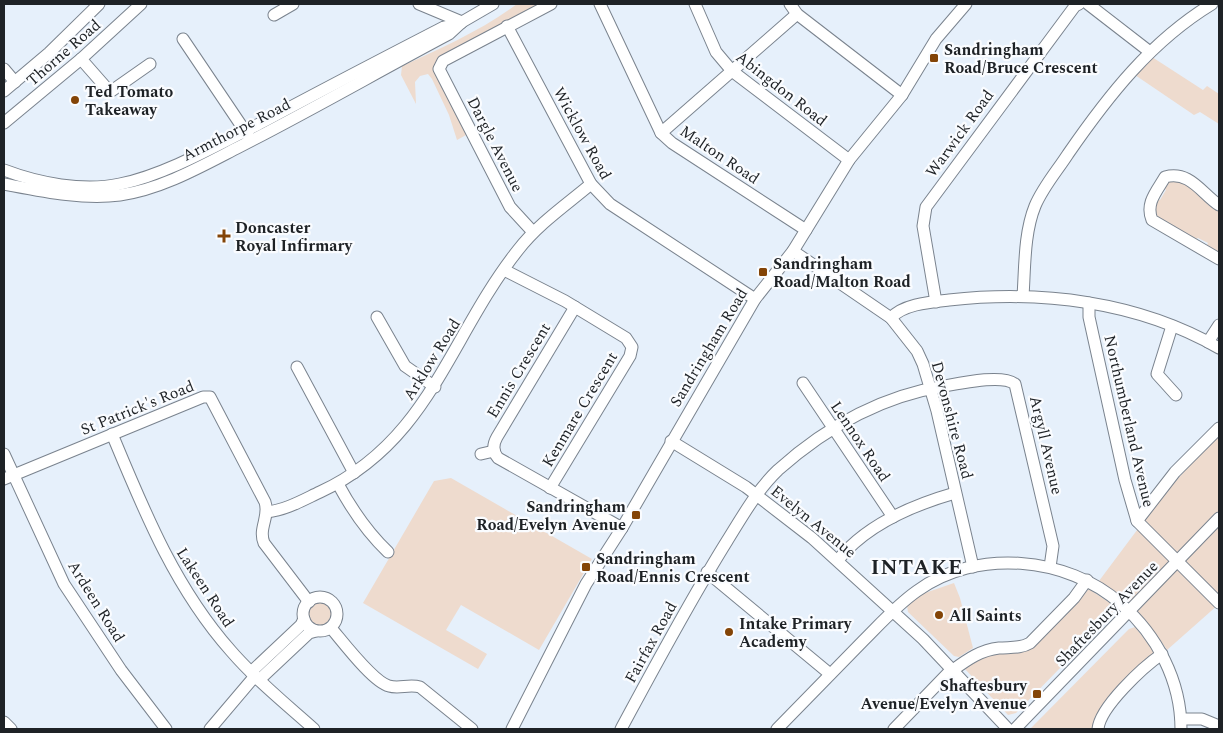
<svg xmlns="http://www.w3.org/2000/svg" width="1223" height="733" viewBox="0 0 1223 733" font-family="Spectral,serif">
<rect width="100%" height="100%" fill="#e6f0fb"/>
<g fill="#eedbce">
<path d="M517,4H543L445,55L436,63L468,134L457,140L449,115L432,79L428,74L420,76L415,82L416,104L401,75L402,66C442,48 482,30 517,4Z"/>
<path d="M1152,57L1203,90L1207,86L1219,94V124L1200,112L1194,115L1135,75Z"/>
<path d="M1180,179L1219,208V256L1206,247L1208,243L1198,238L1195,240L1156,219L1152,203L1156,198L1160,200L1166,190L1163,186L1166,180Z"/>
<path d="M1219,433V604L1167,650C1148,622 1128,600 1099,581L1164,494Z"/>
<path d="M451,478L592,559L539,650L461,605L446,630L487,654L478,669L363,603L434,481Z"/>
<path d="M954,583L960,598L973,648L959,657L954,656L908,612L907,606L922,594Z"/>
<path d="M1089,589L1113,605L1114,611L1112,615L1016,713L1008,715L965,669L966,666L978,657L1021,650Z"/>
<circle cx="320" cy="614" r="13"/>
<path d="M1135,627L1153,649V654L1094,729H1030L1129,629Z"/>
</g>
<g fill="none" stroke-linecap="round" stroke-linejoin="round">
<g stroke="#7a838e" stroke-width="13">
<g id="minor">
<path d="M419,4L462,22"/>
<path d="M600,4L661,133L672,143L806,230"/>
<path d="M695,4L716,52L732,71L849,160"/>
<path d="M790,4L797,14L902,95"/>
<path d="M1088,4L1150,52"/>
<path d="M274,15L293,4"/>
<path d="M507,26L591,184L610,204L755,299"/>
<path d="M183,39L249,137"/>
<path d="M81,59L110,92L150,64"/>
<path d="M4,69L15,82"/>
<path d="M4,91L49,53L99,4"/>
<path d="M4,123L81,59L141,4"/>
<path d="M661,133L797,14"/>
<path d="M4,170C38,183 83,192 120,184C165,175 217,145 259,124C320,91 382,59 444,27L461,23"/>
<path d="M4,184C41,191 82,200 120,195C162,189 202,166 239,147C310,111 379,71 449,34L462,22L493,4"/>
<path d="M1219,205C1202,194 1190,170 1165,177C1157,191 1145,203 1152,220L1219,259"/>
<path d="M533,232L510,207L439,69L443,61L551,4"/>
<path d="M793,251L891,318L917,351L923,364L937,411L973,567"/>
<path d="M504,270L565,301L626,338L632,347L630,356L550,488"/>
<path d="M1023,296C1025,267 1024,233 1035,206C1043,187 1057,171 1068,154C1108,96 1151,41 1212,4"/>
<path d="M936,302L923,226L926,207L1075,6L1079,4"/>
<path d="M1089,303V317L1125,480L1137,521L1219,603"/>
<path d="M575,307L497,437C493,444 492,451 498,458L622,528"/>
<path d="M377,317L405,366L435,387"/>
<path d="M891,318C903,304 931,302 949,300C1041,290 1137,301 1219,348"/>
<path d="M1172,326L1157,374L1176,395"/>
<path d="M1208,342L1219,325"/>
<path d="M297,367L354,473"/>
<path d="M803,383L893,517"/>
<path d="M112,434C144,511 175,588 231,651C256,680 286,704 314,729"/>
<path d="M671,441L746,487L812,538L923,639L1008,729"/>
<path d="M4,454L64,584L121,670L166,729"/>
<path d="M481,454L494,451"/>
<path d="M4,479L203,397H210L265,502C270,517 258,528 264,543L309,602"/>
<path d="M338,484C352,510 367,532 388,552"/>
<path d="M267,512C286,510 303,500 320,492C430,441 449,337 518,250C538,224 566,205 591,184"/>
<path d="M1137,521L1175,472L1219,428"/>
<path d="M838,560C866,525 913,505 955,493"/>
<path d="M707,572L830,674"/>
<circle cx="320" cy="614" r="17"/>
<path d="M331,628C343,642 373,682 389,686C399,689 409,684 420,687L472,729"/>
<path d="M953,670C968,659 981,650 999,648C1010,647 1020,649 1030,643L1074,598L1087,580"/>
<path d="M251,672L301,625L304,619"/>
<path d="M259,680L309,633L316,631"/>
<path d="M1181,719H1202L1219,726"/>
<path d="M4,722L11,729"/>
<path d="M210,729L255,676"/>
<path d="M512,729L586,584L622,528L755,299L793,251L849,160L902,95L936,39L966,4"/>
<path d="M621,729C655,666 689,602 727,541C742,517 757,490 778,470C825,428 881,396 945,386C961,383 1002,374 1015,384L1053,546L1050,567"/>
<path d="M777,729C806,699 835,670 864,640C881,623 897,605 917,591C976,548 1067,556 1121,604C1157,635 1181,681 1181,729"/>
<path d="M894,729L952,669"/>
<path d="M1015,729L1219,518"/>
<path d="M1098,729C1100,707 1143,667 1162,654"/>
</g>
</g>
<use href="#minor" stroke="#fff" stroke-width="11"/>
</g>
<g fill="#834407" stroke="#fafcff" stroke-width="2">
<rect x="929" y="53" width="10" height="10" rx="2.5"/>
<circle cx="75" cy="100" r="5"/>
<path d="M221.5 228.5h5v5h5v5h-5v5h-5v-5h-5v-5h5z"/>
<rect x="758" y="267" width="10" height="10" rx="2.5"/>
<rect x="631" y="510" width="10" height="10" rx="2.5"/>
<rect x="581" y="562" width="10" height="10" rx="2.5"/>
<circle cx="939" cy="615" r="5"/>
<circle cx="729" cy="632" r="5"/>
<rect x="1032" y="689" width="10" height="10" rx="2.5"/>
</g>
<g text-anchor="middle" stroke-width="4.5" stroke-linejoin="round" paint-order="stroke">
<g font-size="16" font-weight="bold" fill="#1e2226" stroke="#fafcff" text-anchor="start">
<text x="944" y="55">Sandringham<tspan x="944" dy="18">Road/Bruce Crescent</tspan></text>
<text x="85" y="97">Ted Tomato<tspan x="85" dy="18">Takeaway</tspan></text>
<text x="235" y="233">Doncaster<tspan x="235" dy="18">Royal Infirmary</tspan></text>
<text x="773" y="269">Sandringham<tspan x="773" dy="18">Road/Malton Road</tspan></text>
<text x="626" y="512" text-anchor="end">Sandringham<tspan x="626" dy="18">Road/Evelyn Avenue</tspan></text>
<text x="596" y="564">Sandringham<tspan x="596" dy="18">Road/Ennis Crescent</tspan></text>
<text x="949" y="621">All Saints</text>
<text x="739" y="629">Intake Primary<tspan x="739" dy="18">Academy</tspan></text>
<text x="1027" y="691" text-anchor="end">Shaftesbury<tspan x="1027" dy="18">Avenue/Evelyn Avenue</tspan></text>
</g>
<g font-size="16" fill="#1e2226" stroke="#fafcff">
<text transform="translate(63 52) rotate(-41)" y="6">Thorne Road</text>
<text transform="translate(782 88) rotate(38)" y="6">Abingdon Road</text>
<text transform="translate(236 129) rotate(-27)" y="6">Armthorpe Road</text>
<text transform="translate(583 133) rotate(61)" y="6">Wicklow Road</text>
<text transform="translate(959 133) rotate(-54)" y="6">Warwick Road</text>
<text transform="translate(496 144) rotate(63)" y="6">Dargle Avenue</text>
<text transform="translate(720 154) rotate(34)" y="6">Malton Road</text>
<text transform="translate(708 347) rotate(-59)" y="6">Sandringham Road</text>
<text transform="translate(431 359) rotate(-58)" y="6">Arklow Road</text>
<text transform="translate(518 370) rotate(-59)" y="6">Ennis Crescent</text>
<text transform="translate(137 407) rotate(-22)" y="6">St Patrick's Road</text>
<text transform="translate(579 409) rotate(-59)" y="6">Kenmare Crescent</text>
<text transform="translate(953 420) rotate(75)" y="6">Devonshire Road</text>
<text transform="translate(1130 421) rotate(77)" y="6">Northumberland Avenue</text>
<text transform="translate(861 441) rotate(56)" y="6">Lennox Road</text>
<text transform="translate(1047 445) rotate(77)" y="6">Argyll Avenue</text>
<text transform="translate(814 521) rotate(39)" y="6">Evelyn Avenue</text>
<text transform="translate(206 587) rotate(57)" y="6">Lakeen Road</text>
<text transform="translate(97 601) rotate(58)" y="6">Ardeen Road</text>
<text transform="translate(1106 613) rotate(-46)" y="6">Shaftesbury Avenue</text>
<text transform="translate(650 642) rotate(-61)" y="6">Fairfax Road</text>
</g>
<g font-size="21" font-weight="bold" letter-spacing="1" fill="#1e2226" stroke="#fafcff">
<text x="917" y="574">INTAKE</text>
</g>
</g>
<rect width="1223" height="733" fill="none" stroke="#1e2226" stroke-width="10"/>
</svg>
